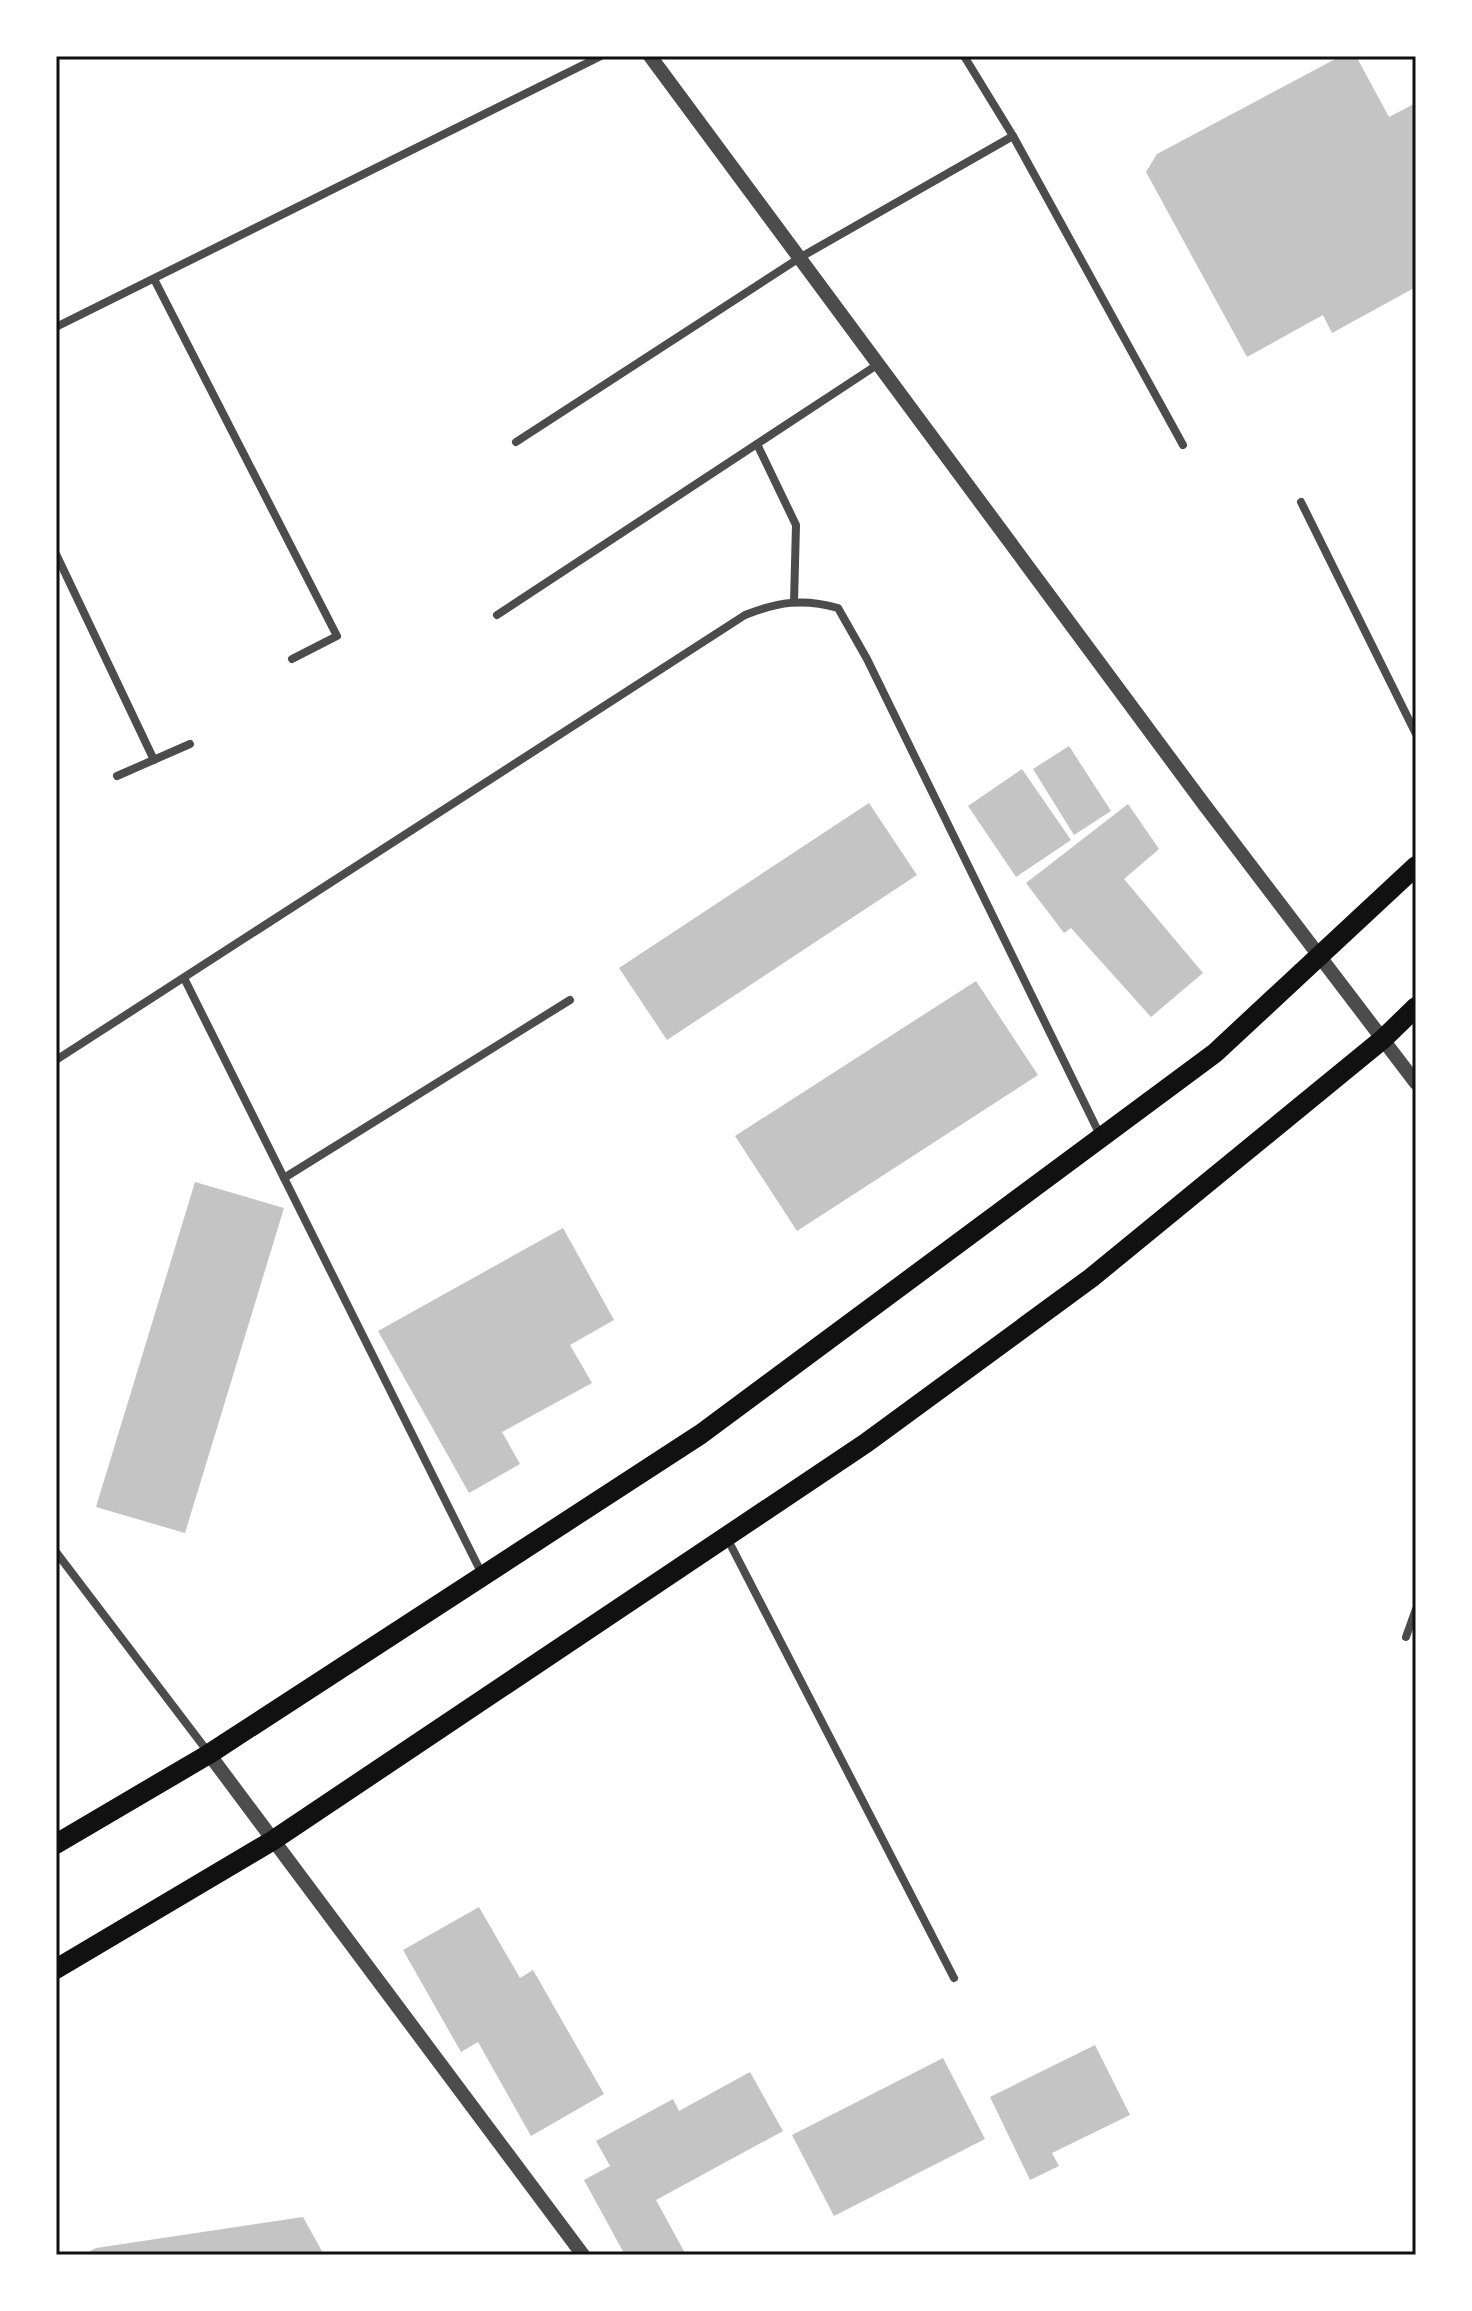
<svg xmlns="http://www.w3.org/2000/svg" width="1472" height="2311" viewBox="0 0 1472 2311" font-family="'Fira Sans Condensed',sans-serif">
<rect width="100%" height="100%" fill="#fff"/>
<g fill="#c4c4c4">
<path d="M1341,56H1356L1389,117L1416,103V287L1332,333L1323,315L1247,357L1146,172L1157,154Z"/>
<path d="M1069,746L1111,811L1074,835L1033,769Z"/>
<path d="M1022,769L1071,840L1016,877L968,806Z"/>
<path d="M869,803L917,875L667,1040L619,968Z"/>
<path d="M1128,804L1159,849L1124,879L1203,973L1151,1017L1071,928L1064,933L1026,883Z"/>
<path d="M976,981L1038,1075L797,1231L735,1136Z"/>
<path d="M195,1182L284,1208L185,1533L96,1507Z"/>
<path d="M563,1228L614,1320L570,1345L592,1383L502,1432L520,1464L469,1493L378,1331Z"/>
<path d="M479,1907L520,1978L533,1970L604,2094L531,2136L478,2042L461,2052L403,1950Z"/>
<path d="M1095,2045L1130,2115L1052,2153L1059,2166L1030,2180L990,2097Z"/>
<path d="M943,2058L985,2139L834,2216L792,2135Z"/>
<path d="M750,2072L783,2131L656,2200L686,2255H625L584,2180L610,2166L596,2141L673,2099L679,2111Z"/>
<path d="M303,2217L324,2255H83L96,2248Z"/>
</g>
<g fill="none" stroke-linecap="round" stroke-linejoin="round">
<g stroke="#4c4c4c" stroke-width="8">
<path d="M964,56L1013,136L1183,445"/>
<path d="M154,279L337,636L292,659"/>
<path d="M56,327L601,56"/>
<path d="M516,442L801,257L1013,136"/>
<path d="M757,444L796,525L794,602"/>
<path d="M1301,502L1416,734"/>
<path d="M56,554L154,760"/>
<path d="M497,615L880,363"/>
<path d="M117,776L190,744"/>
<path d="M184,978L482,1574"/>
<path d="M56,1060L745,615C778,602 803,598 838,608L867,659L1101,1137"/>
<path d="M284,1178L570,1000"/>
<path d="M727,1538L954,1978"/>
<path d="M56,1552L208,1752"/>
<path d="M1406,1637L1416,1609"/>
</g>
<g stroke="#4c4c4c" stroke-width="14">
<path d="M650,56L1203,803L1416,1083"/>
<path d="M209,1754L583,2255"/>
</g>
<g stroke="#111" stroke-width="20">
<path d="M56,1844L209,1754L701,1434L1215,1053L1416,866"/>
<path d="M56,1969L272,1841L866,1443L1091,1278L1383,1039L1416,1007"/>
</g>
</g>
<rect width="1472" height="2311" fill="none" stroke="#ffffff" stroke-width="116"/>
<rect x="58" y="58" width="1356" height="2195" fill="none" stroke="#111" stroke-width="3"/>
</svg>
